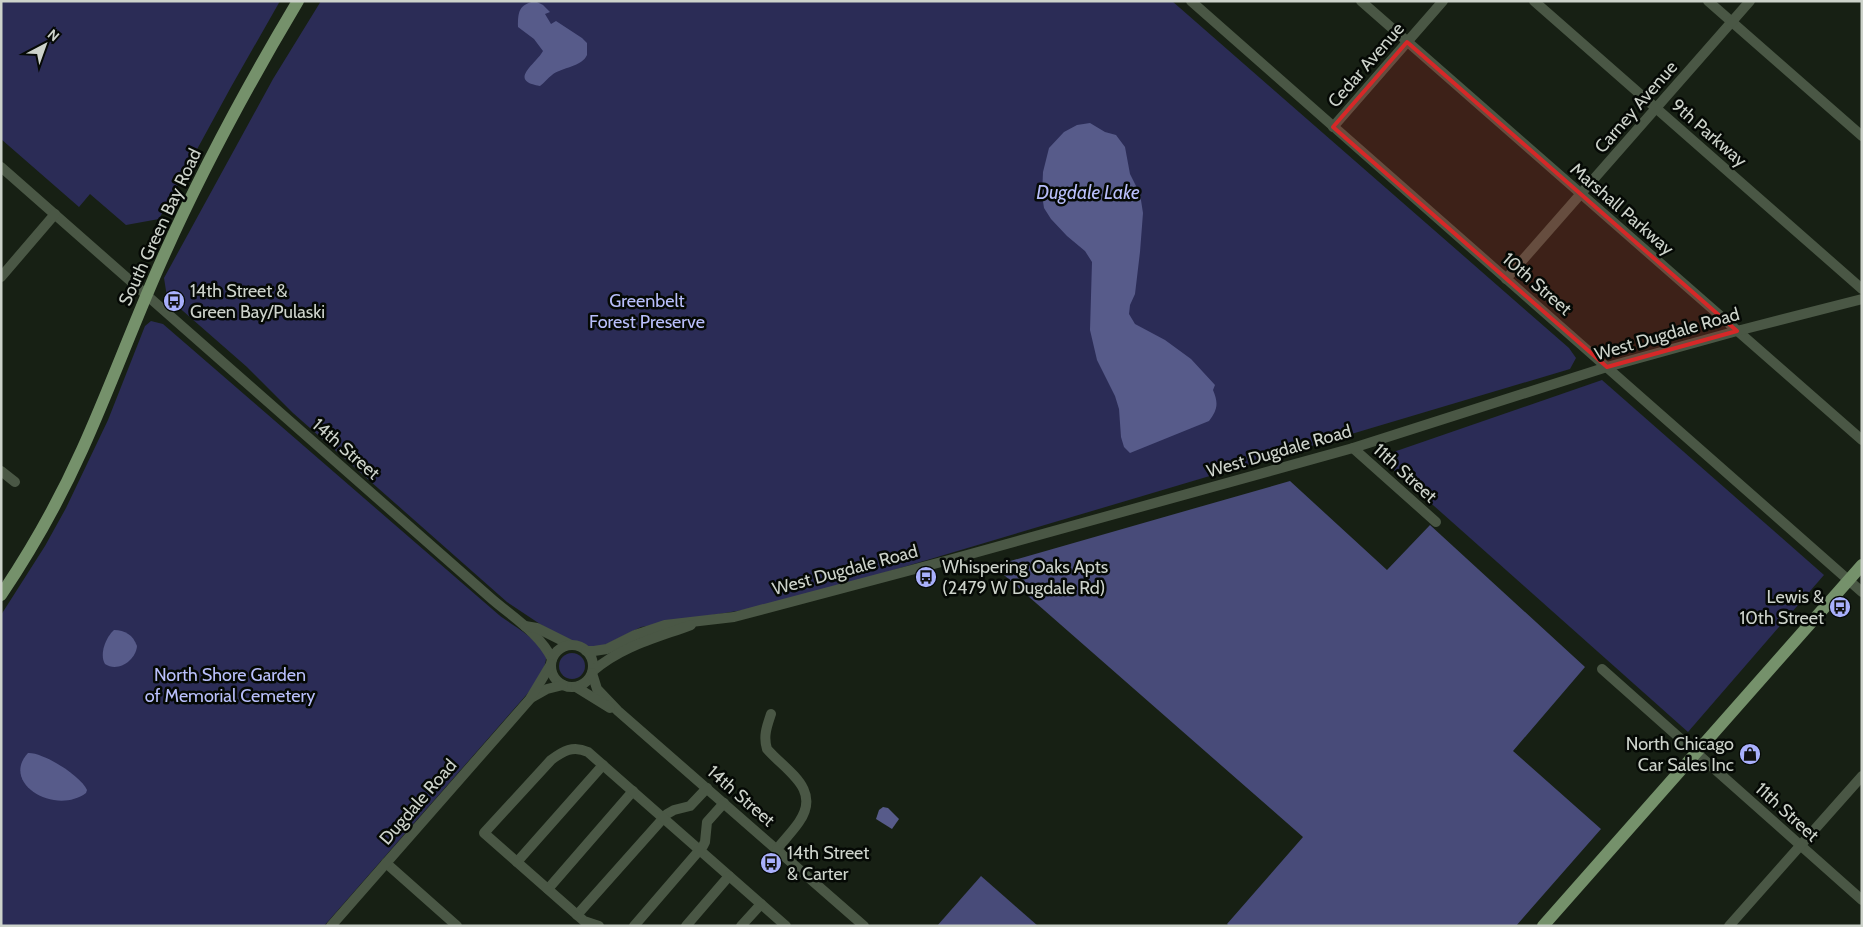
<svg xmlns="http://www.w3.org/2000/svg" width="1863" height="927" viewBox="0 0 1863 927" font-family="Cabin,sans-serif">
<rect width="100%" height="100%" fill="#172014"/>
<g fill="#2b2c56">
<path d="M1,1H280L231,87L159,219L126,225L90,194L79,207L1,139Z"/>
<path d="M321,1H1172L1569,348L1576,358L1570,369L779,604L641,627L599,648L586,646L552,632L507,602L293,413L247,367L167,297L164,278L273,79Z"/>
<path d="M151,321L163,324L499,615C510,624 547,644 546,659C545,668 539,678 535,685L324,926H1V615L45,546L66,508L108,420L145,326Z"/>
<path d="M1602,380L1824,575L1688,732L1379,457Z"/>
<circle cx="572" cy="666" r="13"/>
</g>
<g fill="#484b79">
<path d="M1290,481L1387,570L1430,525L1585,667L1513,751L1601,829L1516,926H1229L1227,924L1303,837L1004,575L1000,564Z"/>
<path d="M981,876L1038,926H937Z"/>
</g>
<g fill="#575b8a">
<path d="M535,1L543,5L550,12L545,14L551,24L556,21L582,38L587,43V55C582,67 562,67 552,75C548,78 544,83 540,86C507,81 536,64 543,51L534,39L518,27C518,11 519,5 535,1Z"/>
<path d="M1090,123L1105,132L1116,135L1125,147L1130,174L1140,194L1143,213L1140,252L1135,294L1130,305L1129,314L1135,324L1165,340L1191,359L1215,385L1213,390C1219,404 1217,410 1209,421L1130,453L1124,447L1121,437L1119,409L1115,396L1097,360L1090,330L1092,262L1085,251L1067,236L1051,219L1044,208L1042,195L1043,172L1049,148L1064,132L1077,125Z"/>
<path d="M114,630C125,630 133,635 137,646C136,660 118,673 105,664C99,654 106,637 114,630Z"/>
<path d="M28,753C43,752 81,776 87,790L86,793C55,816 0,783 28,753Z"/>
<path d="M883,807L888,808L899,819L892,829L876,819L879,810Z"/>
</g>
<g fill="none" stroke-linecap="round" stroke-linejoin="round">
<g stroke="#4a5745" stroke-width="10">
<path d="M1191,1L1862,592"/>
<path d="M1361,1L1862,440"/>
<path d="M1534,1L1862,289"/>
<path d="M1708,1L1862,136"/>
<path d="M1333,127L1443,1"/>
<path d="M1,167L493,600C513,617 541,635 552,659"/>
<path d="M1,277L55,214"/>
<path d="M1506,279L1750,1"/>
<path d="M1353,448L1436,522"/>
<path d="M1,471L15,482"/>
<path d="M525,626L537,628L571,645"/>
<circle cx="572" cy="666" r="21"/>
<path d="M586,651H594L607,649L635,635L665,625L734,617L949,560L1353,448L1607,367L1737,331L1862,299"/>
<path d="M1602,669L1862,900"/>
<path d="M593,671C622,646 656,638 691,625"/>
<path d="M592,673L597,689L618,711L864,926"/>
<path d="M576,687L610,708"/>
<path d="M531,698L547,689L563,685"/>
<path d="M771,714C767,726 763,736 767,749C786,771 822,789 799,822C793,831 784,840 777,849"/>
<path d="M517,862L603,765"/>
<path d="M386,863L457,926"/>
<path d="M548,889L633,791"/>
<path d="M577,915L667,814L674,810L690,806L707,788"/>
<path d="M331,926L530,699L551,664"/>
<path d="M599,926L584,921L484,833L551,760C563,751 573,745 588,752L786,926"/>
<path d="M634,926L703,846L705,842L707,822L724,803"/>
<path d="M686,926L729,876"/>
<path d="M741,926L761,904"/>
<path d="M1729,926L1862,776"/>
</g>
<g stroke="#75916b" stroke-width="12">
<path d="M1,595C32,549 59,501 82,450C111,386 135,319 164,255C203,168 249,83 298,1"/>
<path d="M1543,926L1862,565"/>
</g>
</g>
<path fill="#d62828" fill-opacity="0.2" stroke="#d62828" stroke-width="4" stroke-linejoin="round" d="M1407,42L1737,331L1607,367L1333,127Z"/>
<defs>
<g id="bus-disc" transform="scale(1.125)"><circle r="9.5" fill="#a9b0fc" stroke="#050905"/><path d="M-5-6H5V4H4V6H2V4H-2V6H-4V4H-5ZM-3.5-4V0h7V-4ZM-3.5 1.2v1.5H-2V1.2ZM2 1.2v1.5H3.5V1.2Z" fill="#111"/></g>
<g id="shop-disc" transform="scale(1.125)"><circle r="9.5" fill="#a9b0fc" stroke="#050905"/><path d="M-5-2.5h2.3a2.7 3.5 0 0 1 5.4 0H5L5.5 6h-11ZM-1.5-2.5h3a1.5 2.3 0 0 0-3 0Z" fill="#111"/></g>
</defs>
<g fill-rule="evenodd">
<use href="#bus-disc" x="174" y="301"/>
<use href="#bus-disc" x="926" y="577"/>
<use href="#bus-disc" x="1840" y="607"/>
<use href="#shop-disc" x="1750" y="754"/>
<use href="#bus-disc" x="771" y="863"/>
</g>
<g text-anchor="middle" stroke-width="5" stroke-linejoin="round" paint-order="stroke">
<g font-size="18" fill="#cdd3cb" stroke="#050905">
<text transform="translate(1366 65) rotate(-49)" y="6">Cedar Avenue</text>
<text transform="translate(1636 107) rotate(-49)" y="6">Carney Avenue</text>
<text transform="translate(1709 133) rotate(41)" y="6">9th Parkway</text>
<text transform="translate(1622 209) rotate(41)" y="6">Marshall Parkway</text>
<text transform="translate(160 227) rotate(-65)" y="6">South Green Bay Road</text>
<text transform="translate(1537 284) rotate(41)" y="6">10th Street</text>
<text transform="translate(1667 334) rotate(-16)" y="6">West Dugdale Road</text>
<text transform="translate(346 449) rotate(41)" y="6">14th Street</text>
<text transform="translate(1279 451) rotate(-16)" y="6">West Dugdale Road</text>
<text transform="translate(1405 473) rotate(42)" y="6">11th Street</text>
<text transform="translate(845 570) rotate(-15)" y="6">West Dugdale Road</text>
<text transform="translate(741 796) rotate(41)" y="6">14th Street</text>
<text transform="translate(418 802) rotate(-49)" y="6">Dugdale Road</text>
<text transform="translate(1787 812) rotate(42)" y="6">11th Street</text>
</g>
<g font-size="18" fill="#cdd3cb" stroke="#050905" text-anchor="start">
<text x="190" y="297">14th Street &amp;<tspan x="190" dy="21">Green Bay/Pulaski</tspan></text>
<text x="942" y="573">Whispering Oaks Apts<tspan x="942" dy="21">(2479 W Dugdale Rd)</tspan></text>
<text x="1824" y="603" text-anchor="end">Lewis &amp;<tspan x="1824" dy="21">10th Street</tspan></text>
<text x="1734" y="750" text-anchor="end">North Chicago<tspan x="1734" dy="21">Car Sales Inc</tspan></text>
<text x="787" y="859">14th Street<tspan x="787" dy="21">&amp; Carter</tspan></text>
</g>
<g font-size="18" fill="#b9bffb" stroke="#050905">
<text x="647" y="307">Greenbelt<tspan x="647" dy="21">Forest Preserve</tspan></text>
<text x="230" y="681">North Shore Garden<tspan x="230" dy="21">of Memorial Cemetery</tspan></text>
</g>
<g font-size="19" font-style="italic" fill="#b8befa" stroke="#050905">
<text x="1088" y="199">Dugdale Lake</text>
</g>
</g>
<rect width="1863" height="927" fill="none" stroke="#cdd3cb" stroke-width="5"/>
<g transform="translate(45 45) rotate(41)" stroke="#050905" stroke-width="4" paint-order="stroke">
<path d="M0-4L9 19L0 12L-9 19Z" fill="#cdd3cb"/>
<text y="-8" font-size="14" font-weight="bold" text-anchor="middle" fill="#cdd3cb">N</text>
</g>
</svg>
